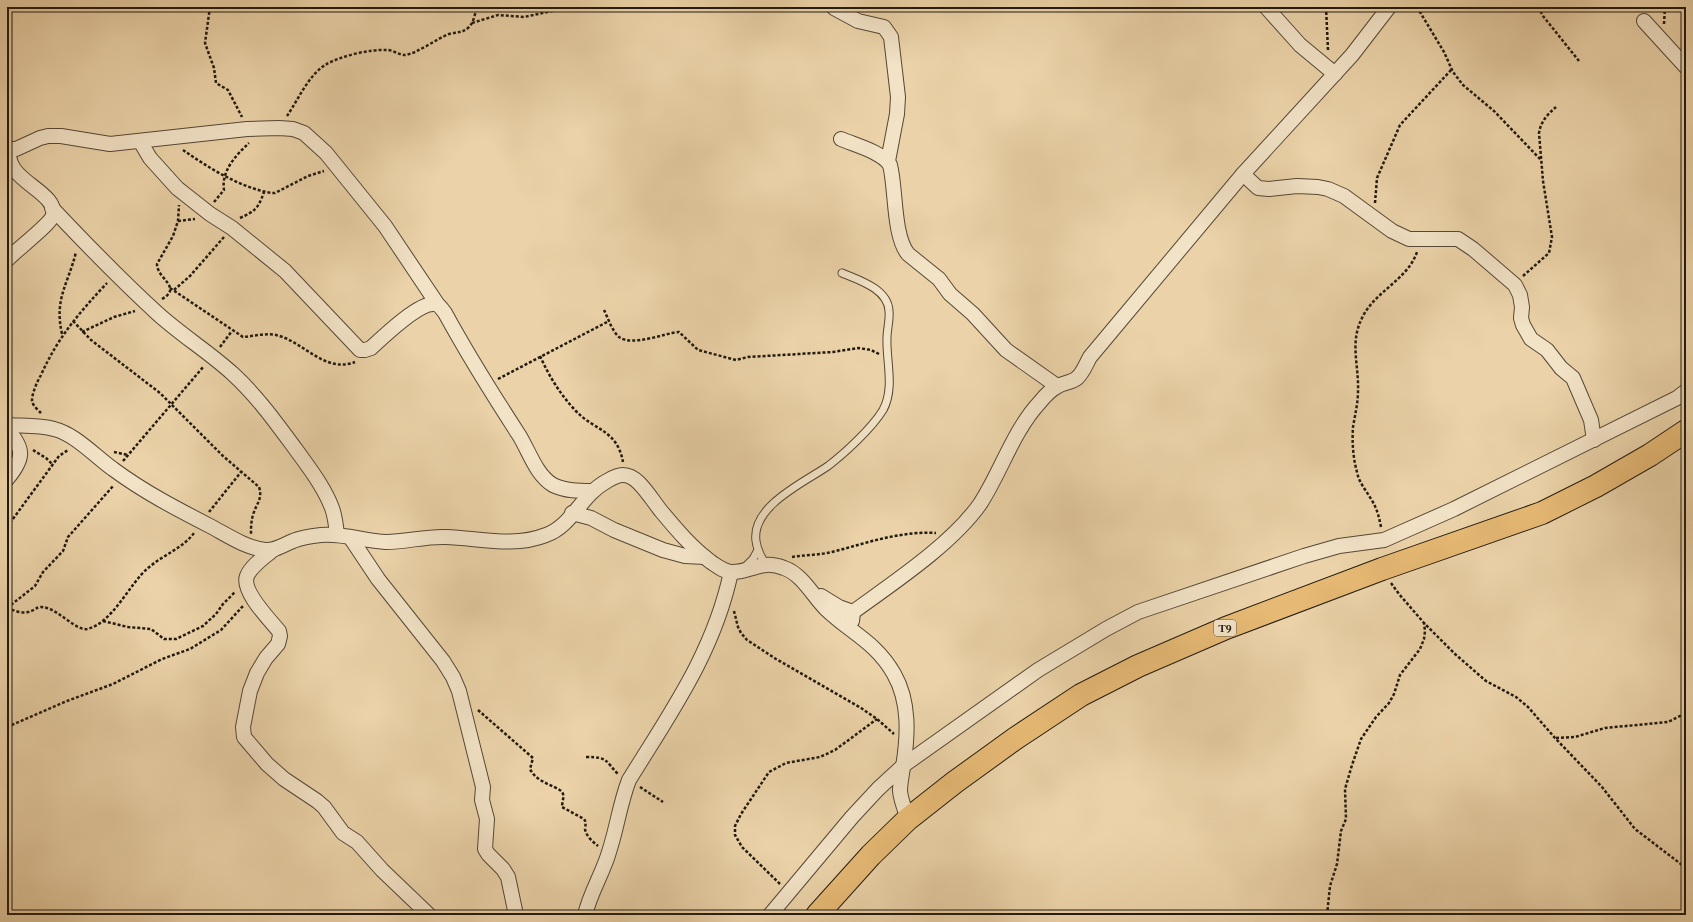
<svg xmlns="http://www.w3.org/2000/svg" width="1693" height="922" viewBox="0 0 1693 922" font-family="'Libre Caslon Text',serif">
<rect width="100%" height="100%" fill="#ebd2a8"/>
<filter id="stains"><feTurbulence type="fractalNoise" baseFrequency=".005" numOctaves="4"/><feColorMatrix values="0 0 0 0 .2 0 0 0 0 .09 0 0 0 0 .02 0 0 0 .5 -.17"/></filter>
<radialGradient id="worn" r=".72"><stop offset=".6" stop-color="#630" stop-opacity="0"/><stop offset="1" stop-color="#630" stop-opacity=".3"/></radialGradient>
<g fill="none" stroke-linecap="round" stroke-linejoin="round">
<g stroke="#544836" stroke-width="9">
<g id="lane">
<path d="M765,563C761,557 757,549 756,541C751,506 805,482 828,466C845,453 872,428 883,410C895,388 886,361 887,338C887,329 890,320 889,311C888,289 859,280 842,273"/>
<path d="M744,568L753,559L758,550"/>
</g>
</g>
<g stroke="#544836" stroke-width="16">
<g id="street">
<path d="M1266,7L1300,45L1335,74"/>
<path d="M834,8L858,21L884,27L891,37L898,97L897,114L888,161"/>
<path d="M1644,21L1686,67"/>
<path d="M841,139C855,145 882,152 890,165C896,187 893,236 908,254L939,279L950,294L973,314L1006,350L1057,386"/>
<path d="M140,141L150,158L177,188L210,214L232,228L285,271L360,350H365L371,348C383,337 418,303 434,304C439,304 442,309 445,313C468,355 493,395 519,435C529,451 536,475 553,485C565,491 579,491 592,491"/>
<path d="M7,147L10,149H16L40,138L48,136H61L110,144L247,129L279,128L293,129L304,133L326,153L385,226L438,305"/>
<path d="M1243,174L1258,188L1269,189L1297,186L1318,187L1328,189L1344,196L1392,231L1409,239H1458L1473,249L1515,285L1520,295L1522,307L1521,318L1523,325L1531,339L1547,350L1561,368L1573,378L1591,420L1594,440"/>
<path d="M52,208C86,244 121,280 157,313C181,335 209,352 233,374C258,397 277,424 297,451C310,469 324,487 332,508C335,516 336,525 337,535"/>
<path d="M7,260C16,250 51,224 53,215C58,191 2,180 10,149"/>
<path d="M7,425C22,426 40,425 54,429C75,434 96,457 113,469C144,492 177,509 210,526C227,535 246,548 265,550C275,551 283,545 293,541C302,537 311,536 321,535C343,533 364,541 386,542C406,542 426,536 446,537C479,538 513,548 546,535C572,526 581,495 607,481C612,478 618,475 623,475C629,475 635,479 639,483C647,491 654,502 661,511C676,529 692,548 711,562C717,566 724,572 732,572C753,572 761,559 784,568C802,574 813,596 826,609C851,633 876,642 894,674C910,702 908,736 903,767C902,775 900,783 900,791C901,801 905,810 908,819"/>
<path d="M7,429C25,449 24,459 7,479"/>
<path d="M572,513L591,518L614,530L663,550L685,556L705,557"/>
<path d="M350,537L378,579L443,661L453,677L459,691L483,787L482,800L487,819L485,849L488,854L503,869L508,877L516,915"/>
<path d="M273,550C264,557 251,566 247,576C241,591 270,620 279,631L280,636L278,644L266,658L257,673L250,691L243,727L244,737L267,764L284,779L317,801L324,807L343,833L357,842L382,870L429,915"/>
<path d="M821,596L839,607L853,612L852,621"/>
<path d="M853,612C893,583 952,544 980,504C1001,472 1013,431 1040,402C1044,397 1052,389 1058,386C1063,383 1073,382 1077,378C1083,373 1086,364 1090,357L1243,174L1352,55L1389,7"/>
<path d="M585,915C590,893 603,873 609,852C617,828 620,803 629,780C671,712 714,652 731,572"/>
<path d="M770,915L852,817L878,789L904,765L1038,670L1106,629L1138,612L1304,556L1339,546L1384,540L1454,509L1677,398L1686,391"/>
</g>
</g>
<g stroke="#211a10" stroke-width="24">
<path id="highway" d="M817,915L871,855L908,819L955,782L1016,738L1081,695L1138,666L1226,628L1382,569L1542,513L1596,486L1650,455L1686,431"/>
</g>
<g stroke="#211a10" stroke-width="2.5" stroke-dasharray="3 2" stroke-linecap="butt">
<path d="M210,7L205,43L214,68L216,83L228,90L242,117"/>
<path d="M1326,7L1328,50"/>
<path d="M1417,7L1444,52L1453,72L1463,85L1494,111L1541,160"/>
<path d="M1538,7L1543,16L1579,61"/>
<path d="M472,23L498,15L524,17L571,7"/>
<path d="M1664,24L1665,7"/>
<path d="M287,116C298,100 308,76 325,65C340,56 370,49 387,50C393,50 399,55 405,55C416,54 438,38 449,34C457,32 463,33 469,27C474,22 475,13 477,7"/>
<path d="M183,150C209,168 239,187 271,193H275L308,176L324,171"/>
<path d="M214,202L224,190C221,171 236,155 249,143"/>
<path d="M1375,203L1377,178L1400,125L1452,69"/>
<path d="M240,218C255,211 258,209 264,192"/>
<path d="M178,221L195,219"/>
<path d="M1523,276L1549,253L1552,237L1543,181L1539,133C1541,121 1547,115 1556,107"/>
<path d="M170,288L243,337C254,336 265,333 276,335C303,341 325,374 355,362"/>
<path d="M174,290L190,276L224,237"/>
<path d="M162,299C183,287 157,279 157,264L173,236L178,221L179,205"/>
<path d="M604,310C608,318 612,331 619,337C632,347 665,333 679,332L698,350L736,360L748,357L833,352L858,348L871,350L879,354"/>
<path d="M73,321L91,340L160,393L223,456L259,487C263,499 256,504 253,515C251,521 251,528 251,534"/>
<path d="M82,332L114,317L135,311"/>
<path d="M62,334C54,298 68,285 76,252"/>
<path d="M220,347L232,331"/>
<path d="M540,356C549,376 560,394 575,410C594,431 617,429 623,462"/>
<path d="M498,379L609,321"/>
<path d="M41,413C38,410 33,406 32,401C32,393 37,382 41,375C58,337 79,313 107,283"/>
<path d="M33,450L46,458L53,465"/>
<path d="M114,452L128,455"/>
<path d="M123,461L204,366"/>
<path d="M209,512L241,472"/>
<path d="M7,527L59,456L68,450"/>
<path d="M1381,527C1379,517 1377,508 1371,499C1366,490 1359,483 1357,472C1353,458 1352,442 1353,427C1355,415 1358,403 1358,391C1359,364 1349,342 1363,316C1376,291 1408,279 1417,252"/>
<path d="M792,557C805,555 819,555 832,552C867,543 899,531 936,533"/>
<path d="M1391,583L1399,594L1424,623L1455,654L1486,681L1516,697L1528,707L1555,738L1602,787L1635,829L1686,868"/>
<path d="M7,608C13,610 22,614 28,612C37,610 36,605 47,608C59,611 77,631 87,629C113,623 129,584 148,568C163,555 183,548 194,533"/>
<path d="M7,608L35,586L43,572L63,551L68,537L114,485"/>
<path d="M734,611L738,627L741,633L747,640L776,659L861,708L877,719L894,734"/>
<path d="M103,621L128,627L151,629L164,639H176L203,626L216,614L223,604L235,592"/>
<path d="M478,710L533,758L530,769C538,785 561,786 563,794C564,798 562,803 562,807L584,819C587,823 585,825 585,829C586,836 593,842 598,846"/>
<path d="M7,727L67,701L113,684L162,659L190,649L221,630L243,606"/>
<path d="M1556,738L1575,737L1605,728L1668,722L1686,713"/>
<path d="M586,757C609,757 605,761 618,774"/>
<path d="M640,787L663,802"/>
<path d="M780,884L742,847L735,835V826L741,814L769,772L786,763L820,757L835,750L877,719"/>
<path d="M1327,915L1330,886L1337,864L1341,831L1346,819L1345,789L1352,765L1361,739L1376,717L1389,703L1394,694L1400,675L1420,649L1424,639L1425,631L1424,623"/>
</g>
<use href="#lane" stroke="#f2e2c6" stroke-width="7"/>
<use href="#street" stroke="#f2e2c6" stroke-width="14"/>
<use href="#highway" stroke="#e6b974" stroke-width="22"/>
</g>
<g text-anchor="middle" stroke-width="3.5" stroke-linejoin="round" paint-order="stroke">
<rect fill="#f2e2c6" stroke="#605647" stroke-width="1" x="1214" y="620" width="22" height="16" rx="3"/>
<g font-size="10" font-weight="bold" fill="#211a10">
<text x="1225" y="632">T9</text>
</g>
</g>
<rect width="1693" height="922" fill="none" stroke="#ebd2a8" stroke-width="24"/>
<rect x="8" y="8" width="1677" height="906" fill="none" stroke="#211a10" stroke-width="2"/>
<rect x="12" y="12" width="1669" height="898" fill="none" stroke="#211a10"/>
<rect width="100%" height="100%" filter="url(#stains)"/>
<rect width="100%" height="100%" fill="url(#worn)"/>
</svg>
